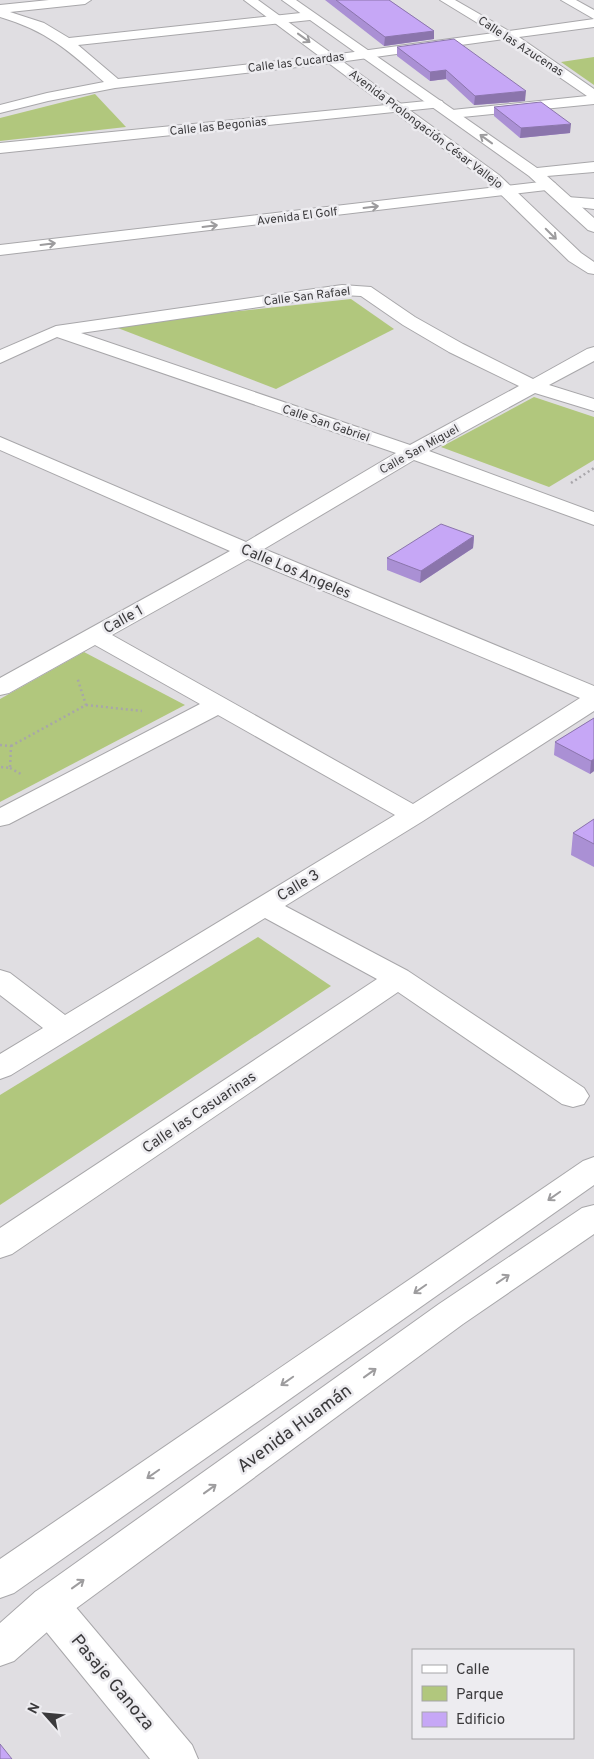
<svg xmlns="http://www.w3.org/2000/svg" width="594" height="1759" viewBox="0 0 594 1759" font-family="Overpass,sans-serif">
<rect width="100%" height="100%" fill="#e0dee2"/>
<g fill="#b1c77d">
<path d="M594,57V85L561,62Z"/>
<path d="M95,94L126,127L0,141V118Z"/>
<path d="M351,299L394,329L276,389L110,325Z"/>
<path d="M534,397L594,417V460L549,487L441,447Z"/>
<path d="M84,652L185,705L0,802V699Z"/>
<path d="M258,937L331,986L0,1205V1095Z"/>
</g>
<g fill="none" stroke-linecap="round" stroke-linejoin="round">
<g stroke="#a8a7aa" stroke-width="2">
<g id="minor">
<path d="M49,0H91L85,4L10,12L44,23L69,38L310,12L316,16L310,20L78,45L118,79L332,55L494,33L440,0H455L509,31L594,19V27L519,37L594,89V104L452,118L447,117L445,114L447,111L452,110L587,96L504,39L332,63L115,88L48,101L0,113V105L47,93L104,82C68,50 47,31 0,17V5Z"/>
<path d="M561,0H576L594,10V19Z"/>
<path d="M437,100L442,101L444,104L442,107L0,153V143Z"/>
<path d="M549,181L555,183L557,186L555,189L0,255V245Z"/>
<path d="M567,197L594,199V209L561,205L559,202L561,199Z"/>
<path d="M342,285L371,287L415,317L463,344L533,379L587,349L594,347V361L549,385L594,399V411L535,393L429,451L594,512V525L414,460L264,549L594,686V711L423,821L285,906L408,971L584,1088L589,1096L584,1104L573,1107L562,1104L398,992L12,1254L0,1258V1228L377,979L265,918L11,1075L0,1079V1054L43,1028L0,995V970L10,973L65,1015L395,815L218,715L9,824L0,826V808L200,704L95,645L9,693L0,695V678L230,551L0,450V437L246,542L396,453L57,337L0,363V350L56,326ZM342,295L361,296L403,325L449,352L519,386L410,445L81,333ZM248,559L255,562L580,698L413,804L112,635Z"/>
<path d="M49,1587L63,1592L192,1745L198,1759H150L35,1618L29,1605L35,1592Z"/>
</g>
</g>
<g stroke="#a8a7aa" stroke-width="2">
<g id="major">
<path d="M244,0H258L499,175L581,253L594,262V274L588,273L569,261L487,181Z"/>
<path d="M282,0H296L537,168L594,162V172L547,176L594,218V232L588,230L529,176Z"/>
<path d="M594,1157V1185L14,1593L0,1598V1559L583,1161Z"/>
<path d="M594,1205V1234L463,1324L63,1618L14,1661L0,1666V1623L35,1592L439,1304L582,1208Z"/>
</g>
</g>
<g stroke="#a8a6aa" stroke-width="2.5" stroke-dasharray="2 3" stroke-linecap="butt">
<path d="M571,483L594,468"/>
<path d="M86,705L142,711"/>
<path d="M0,745L11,746L10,768L0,767"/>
<path d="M11,746L86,705L77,677"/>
<path d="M10,768L21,774"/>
</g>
<use href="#minor" fill="#fff" fill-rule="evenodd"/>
<use href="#major" fill="#fff" fill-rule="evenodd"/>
</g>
<g fill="#aa90d4">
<path d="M325,0H389L434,31V39L384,46Z"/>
<path d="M397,47L525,101L474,105L446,79L430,81L397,56Z"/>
<path d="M494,107L570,133L520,138L494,116Z"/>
<path d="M474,536L473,548L420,583L387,570V558Z"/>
<path d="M594,718V771L590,774L554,755L555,742Z"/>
<path d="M594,819V867L571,855L573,833Z"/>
</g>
<g fill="#8b75ac">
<path d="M434,31V39L384,46L385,37Z"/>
<path d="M446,70V79L430,81V72Z"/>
<path d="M526,91L525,101L474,105L475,96Z"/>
<path d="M571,124L570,133L520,138L521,128Z"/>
<path d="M474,536L473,548L420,583L421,571Z"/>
<path d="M594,759V771L590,774L591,761Z"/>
</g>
<g fill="#c6a7f6" stroke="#8b75ac">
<path d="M336,0H389L434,31L385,37Z"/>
<path d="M454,39L526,91L475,96L446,70L430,72L397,47Z"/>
<path d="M541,102L571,124L521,128L494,107Z"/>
<path d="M441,524L474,536L421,571L387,558Z"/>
<path d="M594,718V759L591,761L555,742Z"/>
<path d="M594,819V844L573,833Z"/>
<path d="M0,1744L12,1759H0Z"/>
</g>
<defs><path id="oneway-shaft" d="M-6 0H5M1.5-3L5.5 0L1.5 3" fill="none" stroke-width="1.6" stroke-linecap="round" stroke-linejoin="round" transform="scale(1.25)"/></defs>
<g stroke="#9d9c9e">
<use href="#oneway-shaft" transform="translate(304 38) rotate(36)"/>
<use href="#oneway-shaft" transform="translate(486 139) rotate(-144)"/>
<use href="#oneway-shaft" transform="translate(371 207) rotate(-7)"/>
<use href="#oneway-shaft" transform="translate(210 226) rotate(-7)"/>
<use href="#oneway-shaft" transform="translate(551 234) rotate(45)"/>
<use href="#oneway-shaft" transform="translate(48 244) rotate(-7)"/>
<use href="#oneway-shaft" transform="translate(554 1196) rotate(145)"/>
<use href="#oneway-shaft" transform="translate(503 1279) rotate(-34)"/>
<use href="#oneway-shaft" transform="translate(420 1289) rotate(145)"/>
<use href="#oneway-shaft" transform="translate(370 1373) rotate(-36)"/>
<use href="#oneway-shaft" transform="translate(287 1381) rotate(145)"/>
<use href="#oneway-shaft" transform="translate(153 1474) rotate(145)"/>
<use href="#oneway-shaft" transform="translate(210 1489) rotate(-36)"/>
<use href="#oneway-shaft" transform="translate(78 1584) rotate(-36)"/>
</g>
<g text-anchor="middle" stroke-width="5" stroke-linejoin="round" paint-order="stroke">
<g font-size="12" fill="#3b3a3c" stroke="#edecf0">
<text transform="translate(521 46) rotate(33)" y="4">Calle las Azucenas</text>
<text transform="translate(296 62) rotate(-7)" y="4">Calle las Cucardas</text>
<text transform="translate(218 126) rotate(-6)" y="4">Calle las Begonias</text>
<text transform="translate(426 129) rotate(37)" y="4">Avenida Prolongación César Vallejo</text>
<text transform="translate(297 216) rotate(-7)" y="4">Avenida El Golf</text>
<text transform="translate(307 296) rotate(-7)" y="4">Calle San Rafael</text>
<text transform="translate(326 423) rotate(19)" y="4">Calle San Gabriel</text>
<text transform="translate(419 449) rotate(-29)" y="4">Calle San Miguel</text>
</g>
<g font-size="15" fill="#3b3a3c" stroke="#edecf0">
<text transform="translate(296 571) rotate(23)" y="5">Calle Los Angeles</text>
<text transform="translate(123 619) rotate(-29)" y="5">Calle 1</text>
<text transform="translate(298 885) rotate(-31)" y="5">Calle 3</text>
<text transform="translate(199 1112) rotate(-34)" y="5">Calle las Casuarinas</text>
</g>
<g font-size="18" fill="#3b3a3c" stroke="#edecf0">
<text transform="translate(294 1428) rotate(-36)" y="6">Avenida Huamán</text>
<text transform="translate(113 1682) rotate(50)" y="6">Pasaje Ganoza</text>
</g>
</g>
<rect x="412" y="1649" width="162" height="90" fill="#edecf0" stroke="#a6a5a8"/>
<rect x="422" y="1665" width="25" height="8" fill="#ffffff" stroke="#a6a5a8"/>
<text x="456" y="1674" font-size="15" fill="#3b3a3c">Calle</text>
<rect x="422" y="1686" width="25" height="15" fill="#b1c77d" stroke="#a6a5a8"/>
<text x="456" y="1699" font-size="15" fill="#3b3a3c">Parque</text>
<rect x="422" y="1712" width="25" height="15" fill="#c6a7f6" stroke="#a6a5a8"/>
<text x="456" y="1724" font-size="15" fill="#3b3a3c">Edificio</text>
<g transform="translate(45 1714) rotate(297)" stroke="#edecf0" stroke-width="4" paint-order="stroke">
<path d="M0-4L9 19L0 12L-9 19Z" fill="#3b3a3c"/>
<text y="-8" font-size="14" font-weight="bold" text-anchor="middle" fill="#3b3a3c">N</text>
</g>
</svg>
